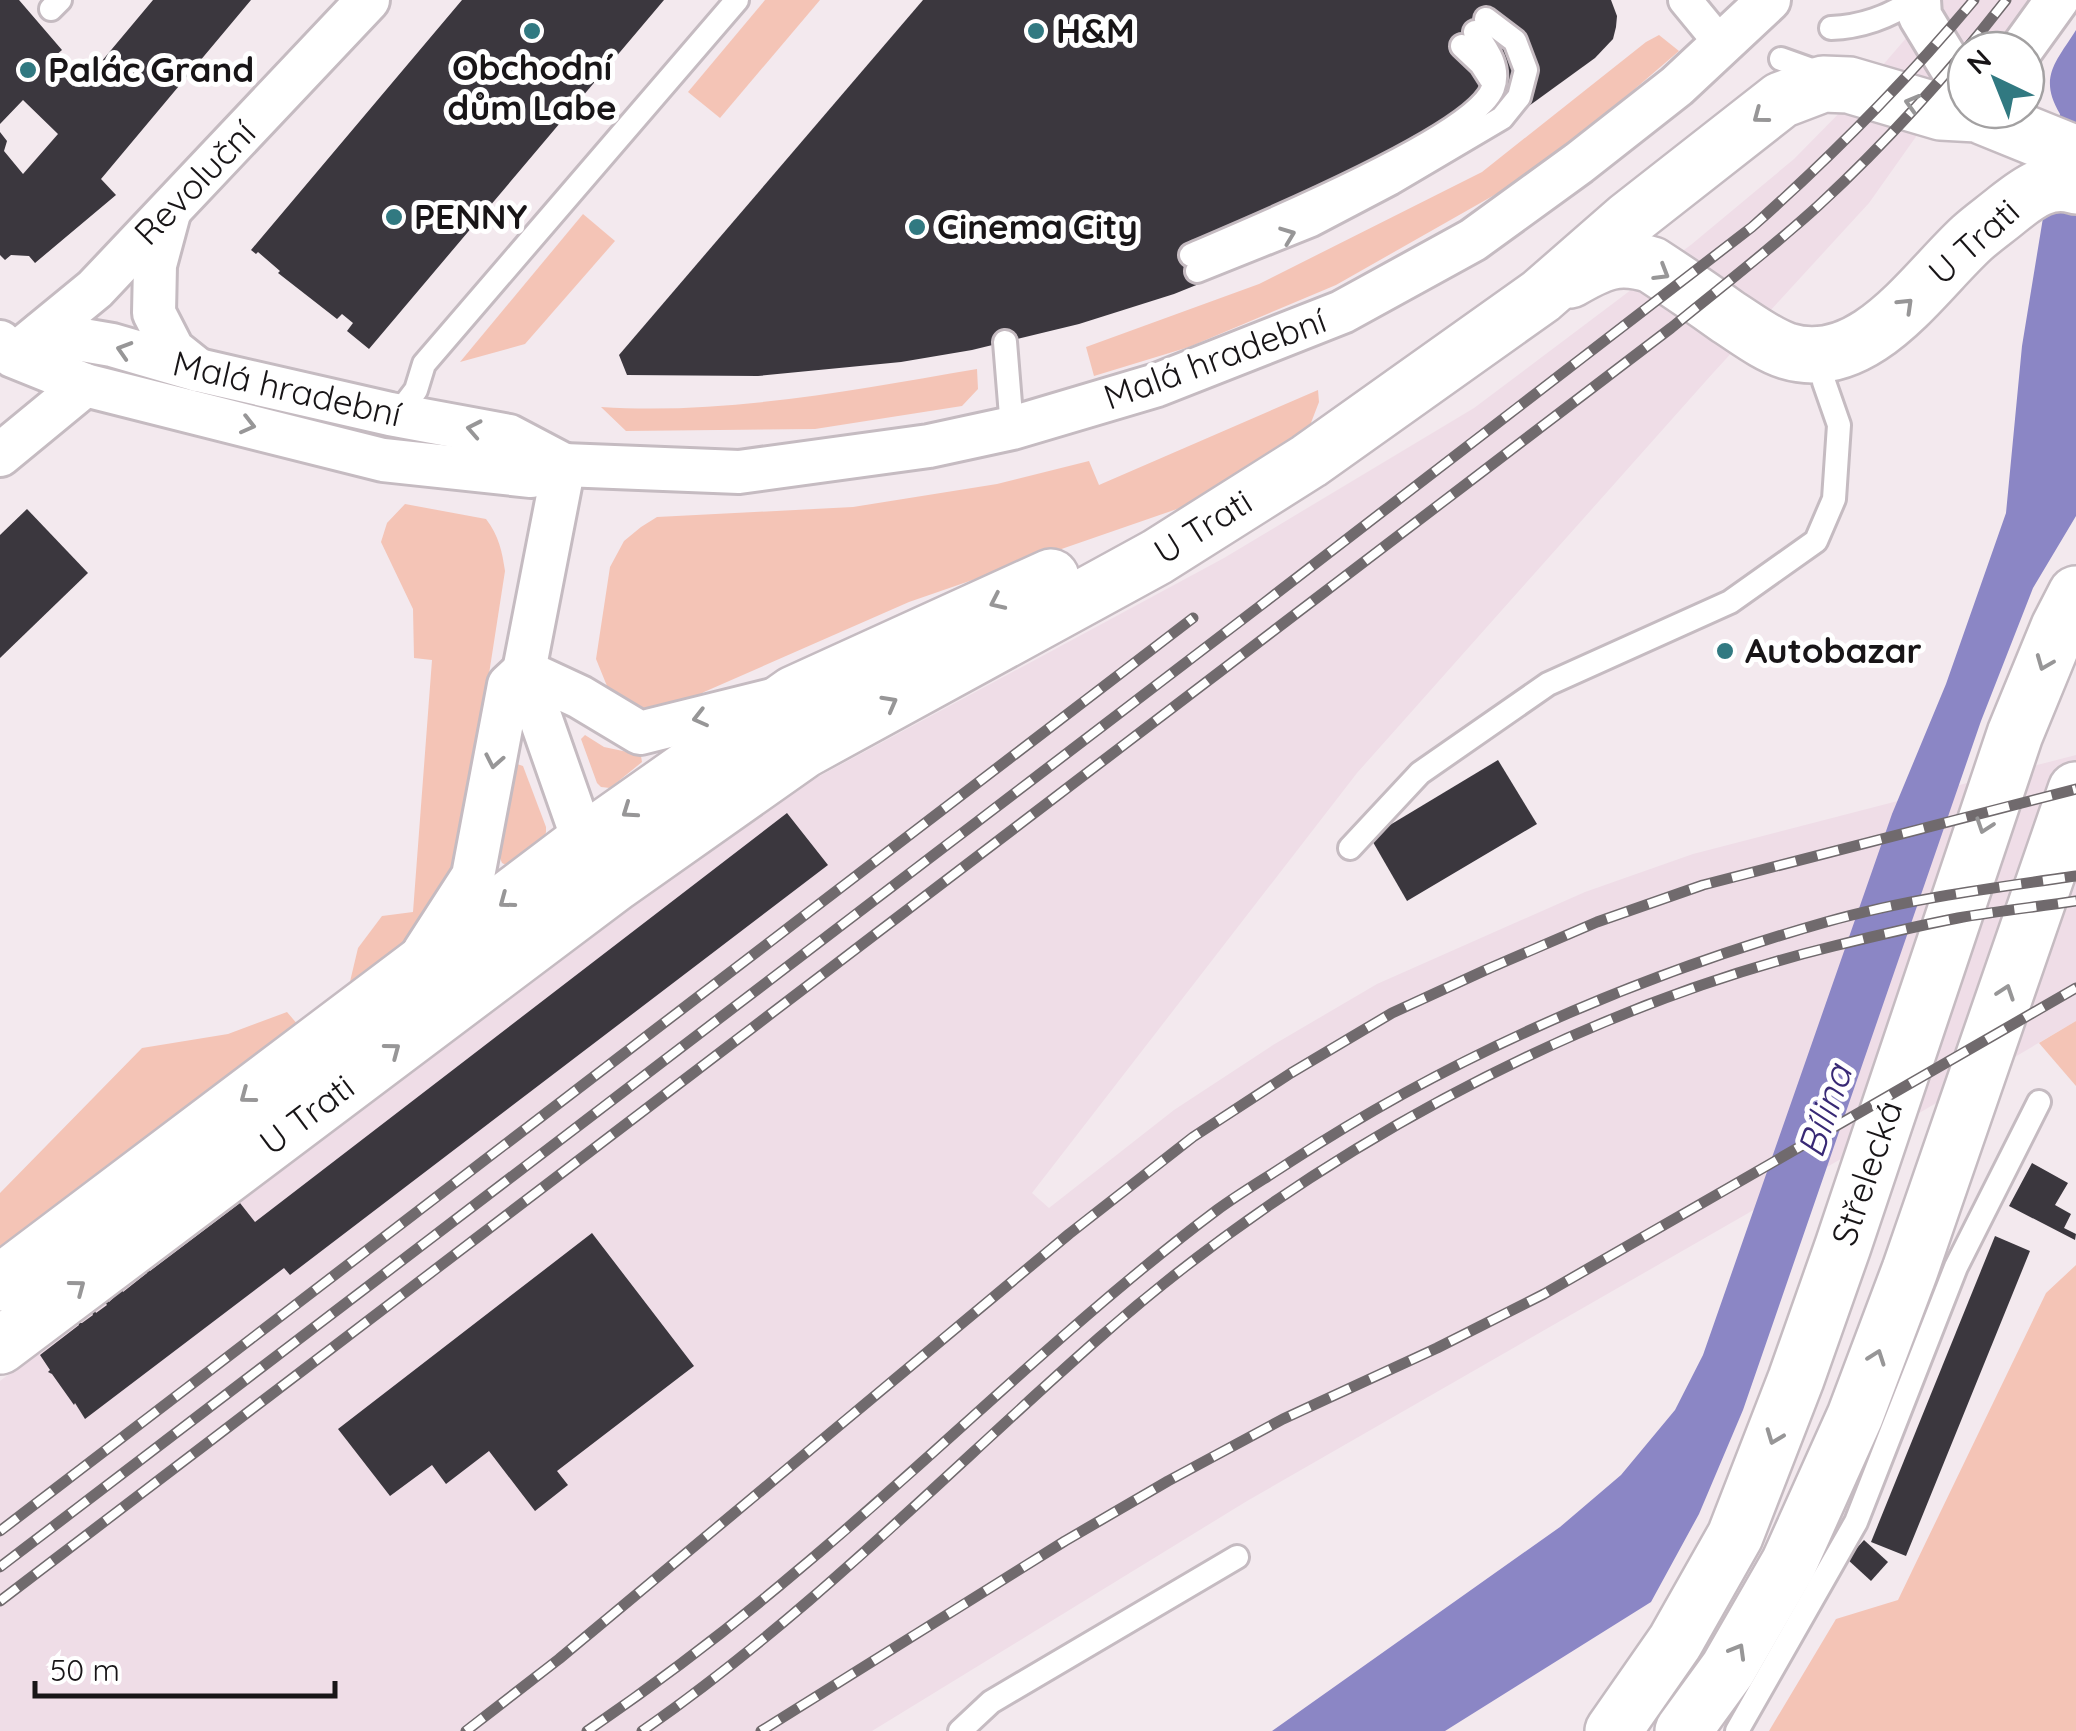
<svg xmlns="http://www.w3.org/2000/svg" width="2076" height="1731" viewBox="0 0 2076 1731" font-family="Quicksand,sans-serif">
<rect width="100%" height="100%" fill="#f3e9ee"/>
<path fill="#efdde7" d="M1939,0H2044L2004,50H1966V66L1869,203L1713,373L1357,773L1032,1193L1049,1208L1174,1110L1273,1045L1377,984L1585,892L1693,854L2076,755V1021L1764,1204L1247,1501L872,1731H0V1381L255,1186L777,799L1224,558L1474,408L1692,244L1794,159L1857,95Z"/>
<g fill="#f4c4b6">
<path d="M765,0H820L720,118L688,92Z"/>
<path d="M1659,35L1679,51L1594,124L1512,185L1336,285L1189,347L1094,376L1086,347L1259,284L1482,172L1646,42Z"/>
<path d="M583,214L615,241L525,344L460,362Z"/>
<path d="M977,369L978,389L962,406L815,429L626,431L601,407C727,415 853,390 977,369Z"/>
<path d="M1318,390L1319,402L1309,428L1226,492L909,602L704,692L682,705L659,709L642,708L623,703L607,686L596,659L610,567L624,541L641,527L657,517L853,507L997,484L1089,461L1099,485Z"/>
<path d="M405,504L486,519C499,536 502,551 505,571L457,880L417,938L348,990L358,948L382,916L413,912L432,660L414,658L413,609L381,542L387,523Z"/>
<path d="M585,735L604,747L637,754L641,756L642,762L610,788L601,787L597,783L581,739Z"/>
<path d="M517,764L523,766L546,827V832L544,839L508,866L502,863L500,858L511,770Z"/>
<path d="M287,1012L299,1026L0,1251V1193L142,1048L228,1034Z"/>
<path d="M2076,1021V1086L2039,1043Z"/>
<path d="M2076,1265V1731H1769L1836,1619L1898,1600L2046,1293Z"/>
</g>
<path fill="#8b86c5" d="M2076,30V516L2033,588L1981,721L1743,1410L1699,1514L1651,1602L1445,1731H1272L1560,1527L1621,1475L1675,1410L1703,1355L1892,814L1946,684L2006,513L2022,346L2060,114C2038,77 2056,62 2076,30Z"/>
<g fill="#3b373e">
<path d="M0,0H19L62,50L49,61L73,86L86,70L91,74L153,0H251L101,179L116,195L35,263L29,256L11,255L5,260L0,255V132L7,141L4,151L23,174L58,134L23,100L0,124Z"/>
<path d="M462,0H664L369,349L347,331L353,323L342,314L337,319L278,273L280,271L258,252L256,254L251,250Z"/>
<path d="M923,0H1611L1617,16L1616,27L1613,39L1595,58L1511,119L1373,205L1266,257L1174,294L1079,324L972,350L901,362L758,376L627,375L619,355Z"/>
<path d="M27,509L88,573L0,658V535Z"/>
<path d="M1498,760L1537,824L1407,901L1370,837Z"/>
<path d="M787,813L828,865L290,1275L284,1268L85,1419L75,1403L74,1405L52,1374L48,1372L50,1370L40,1355L79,1325L78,1323H82L93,1315L92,1313L95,1311L96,1313L107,1305L105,1302L108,1300L109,1302L122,1290L123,1292L147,1273L146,1272L149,1269L150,1271L240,1203L255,1222Z"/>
<path d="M2032,1163L2068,1183L2055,1205L2071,1214L2064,1228L2076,1234L2075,1240L2009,1206Z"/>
<path d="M592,1233L694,1366L557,1471L568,1485L535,1511L489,1451L446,1484L432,1465L390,1496L338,1429Z"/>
<path d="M1995,1236L2030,1251L1906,1556L1871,1542Z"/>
<path d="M1864,1540L1888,1562L1871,1581L1847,1559Z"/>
</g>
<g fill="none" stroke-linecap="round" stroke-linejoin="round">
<g stroke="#c5bbc1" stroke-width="28">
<g id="service">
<path d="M51,9L60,0"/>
<path d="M1831,28C1860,27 1890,17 1913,0"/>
<path d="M1462,46L1481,64L1490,78"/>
<path d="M1781,59L1823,74"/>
<path d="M1191,255C1247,231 1474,138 1493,88C1501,67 1486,48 1475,32"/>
<path d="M1197,271L1312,225L1392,183L1502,118L1519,97L1526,70L1515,41L1486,19"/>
<path d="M1005,342L1012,428"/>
<path d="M403,407L416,390L424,364L737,0"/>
<path d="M1350,848L1420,773L1548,684L1730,602L1816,541L1834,499L1839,425L1824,382V355"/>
<path d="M960,1731L991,1702L1237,1557"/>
<path d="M1737,1731L1856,1522L1956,1267L2039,1102"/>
</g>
</g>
<g stroke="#c5bbc1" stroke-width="38">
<path id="pedestrian" d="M1685,0L1722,45"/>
</g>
<g stroke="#c5bbc1" stroke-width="48">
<g id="minor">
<path d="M1919,0L1920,16L1966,92"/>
<path d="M2021,50L2057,0"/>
<path d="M169,213L155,265L154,313L173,350L198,370"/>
<path d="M42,333L112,345L198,370L390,414L509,436L564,465"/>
<path d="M0,342L13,356L85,385L383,460L531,476L564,465L739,472L929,446L1012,428L1157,385L1342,312L1473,240L1579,163L1677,86L1769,0"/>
<path d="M28,344L95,289L368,0"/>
<path d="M0,455L85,385"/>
<path d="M564,465L524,671L584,842L600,865"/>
<path d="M524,671L580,697L640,733L773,700"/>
<path d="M424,952L473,876L509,685L524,671"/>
</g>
</g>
<g stroke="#c5bbc1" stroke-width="60">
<g id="tertiary">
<path d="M1570,280C1601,262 1618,254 1652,265C1678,282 1703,299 1728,317C1747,329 1766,344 1787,351C1865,375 1923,283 1972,238C1983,228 1996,219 2008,209C2028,193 2049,177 2076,186"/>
<path d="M0,1283L584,842L794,694L1051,577"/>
<path d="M0,1346L614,884L804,750L1157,557L1309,461L1541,296L1628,220L1781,100L1823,84L1849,85L1941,112L1977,114L2076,154"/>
</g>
</g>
<g stroke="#c5bbc1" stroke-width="60">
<g id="secondary">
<path d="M1613,1731L1675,1642L1735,1536L1796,1379L1843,1246L2015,734L2059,627L2076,594"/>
<path d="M1683,1731L1728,1669L1789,1563L1855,1416L1910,1270L2076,790"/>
</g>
</g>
<use href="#service" stroke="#fff" stroke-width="22"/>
<use href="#pedestrian" stroke="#fff" stroke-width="32"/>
<use href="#minor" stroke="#fff" stroke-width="42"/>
<use href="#tertiary" stroke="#fff" stroke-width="55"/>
<use href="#secondary" stroke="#fff" stroke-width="55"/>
<g stroke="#706a6d" stroke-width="11">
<g id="rail">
<path d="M0,1531L1193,618"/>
<path d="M0,1567L1260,606L1752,227C1831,157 1906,81 1974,0"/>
<path d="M0,1601L1671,328C1721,287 1772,248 1819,205C1887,142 1949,73 2006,0"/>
<path d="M466,1731L559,1659L1069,1234L1193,1137L1291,1073L1392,1013L1490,968L1597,922L1703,885L2076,789"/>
<path d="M587,1731C660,1681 730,1628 797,1571C939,1453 1069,1321 1217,1210C1240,1193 1266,1178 1290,1162C1455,1054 1636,976 1826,922C1907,899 1992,888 2076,876"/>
<path d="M642,1731C808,1616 948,1471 1099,1338C1303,1158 1569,1011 1834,946C1875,936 1917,926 1958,918C1997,911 2037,907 2076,901"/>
<path d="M761,1731L1065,1541L1168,1481L1283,1419L1437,1348L1544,1294L2076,988"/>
</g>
</g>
<use href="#rail" stroke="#fff" stroke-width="8" stroke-dasharray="22" stroke-linecap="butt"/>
</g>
<defs><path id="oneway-chevron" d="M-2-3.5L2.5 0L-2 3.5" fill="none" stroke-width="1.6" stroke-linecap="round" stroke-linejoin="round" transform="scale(2.5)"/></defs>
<g stroke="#979697">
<use href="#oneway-chevron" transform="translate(1912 103) rotate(-164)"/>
<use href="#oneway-chevron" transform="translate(1760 116) rotate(143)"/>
<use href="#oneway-chevron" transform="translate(1288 235) rotate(-21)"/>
<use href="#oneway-chevron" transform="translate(1662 273) rotate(31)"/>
<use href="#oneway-chevron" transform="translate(1906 305) rotate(-44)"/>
<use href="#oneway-chevron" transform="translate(124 350) rotate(-163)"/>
<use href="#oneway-chevron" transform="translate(248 425) rotate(14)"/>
<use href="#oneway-chevron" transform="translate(474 429) rotate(-169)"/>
<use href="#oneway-chevron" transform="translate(997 602) rotate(155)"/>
<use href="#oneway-chevron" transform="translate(2044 663) rotate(112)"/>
<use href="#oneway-chevron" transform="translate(890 703) rotate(-29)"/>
<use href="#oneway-chevron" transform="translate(700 718) rotate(166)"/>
<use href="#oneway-chevron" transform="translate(494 761) rotate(101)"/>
<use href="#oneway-chevron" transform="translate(629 811) rotate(145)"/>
<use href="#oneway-chevron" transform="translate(1984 826) rotate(109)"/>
<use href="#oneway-chevron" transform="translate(506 901) rotate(143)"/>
<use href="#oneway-chevron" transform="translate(2006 992) rotate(-71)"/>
<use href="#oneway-chevron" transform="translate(393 1050) rotate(-37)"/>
<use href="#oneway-chevron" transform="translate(247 1096) rotate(143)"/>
<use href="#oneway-chevron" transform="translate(78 1287) rotate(-37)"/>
<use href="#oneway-chevron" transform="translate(1877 1357) rotate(-70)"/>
<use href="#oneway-chevron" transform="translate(1774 1437) rotate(111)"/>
<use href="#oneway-chevron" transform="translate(1738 1651) rotate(-60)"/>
</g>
<g fill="#317981" stroke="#fff" stroke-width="4">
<circle cx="532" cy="31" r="10"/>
<circle cx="1036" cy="31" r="10"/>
<circle cx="28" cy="70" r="10"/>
<circle cx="394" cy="217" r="10"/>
<circle cx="917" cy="227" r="10"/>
<circle cx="1725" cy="651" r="10"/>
</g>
<g text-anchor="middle" stroke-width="10" stroke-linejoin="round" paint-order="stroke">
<g font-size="35" font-weight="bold" fill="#181517" stroke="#fff" text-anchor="start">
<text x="1056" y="43">H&amp;M</text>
<text x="532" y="80" text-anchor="middle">Obchodní<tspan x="532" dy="40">dům Labe</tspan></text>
<text x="48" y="82">Palác Grand</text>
<text x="414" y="229">PENNY</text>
<text x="937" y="239">Cinema City</text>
<text x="1745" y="663">Autobazar</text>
</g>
<g font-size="35" fill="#181517" stroke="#fff">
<text transform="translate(195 183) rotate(-46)" y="12">Revoluční</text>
<text transform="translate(1974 242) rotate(-42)" y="12">U Trati</text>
<text transform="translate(1215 359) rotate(-20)" y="12">Malá hradební</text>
<text transform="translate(287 389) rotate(13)" y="12">Malá hradební</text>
<text transform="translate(1203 527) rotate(-32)" y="12">U Trati</text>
<text transform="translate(307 1115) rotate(-37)" y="12">U Trati</text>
<text transform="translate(1867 1173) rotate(-71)" y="12">Střelecká</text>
</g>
<g font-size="38" font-style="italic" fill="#382975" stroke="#fff">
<text transform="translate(1825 1111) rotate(-71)" y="13">Bílina</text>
</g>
</g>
<g transform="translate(1996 80) rotate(317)"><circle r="48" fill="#ffffff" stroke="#a3a1a2" stroke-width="2.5"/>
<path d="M0-8L18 38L0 25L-18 38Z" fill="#317981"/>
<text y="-15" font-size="28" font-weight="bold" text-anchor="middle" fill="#181517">N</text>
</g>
<path d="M35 1681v15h300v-15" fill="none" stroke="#181517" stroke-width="5"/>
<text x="50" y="1681" font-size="30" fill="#181517" stroke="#ffffff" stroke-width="8" paint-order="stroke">50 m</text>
</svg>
